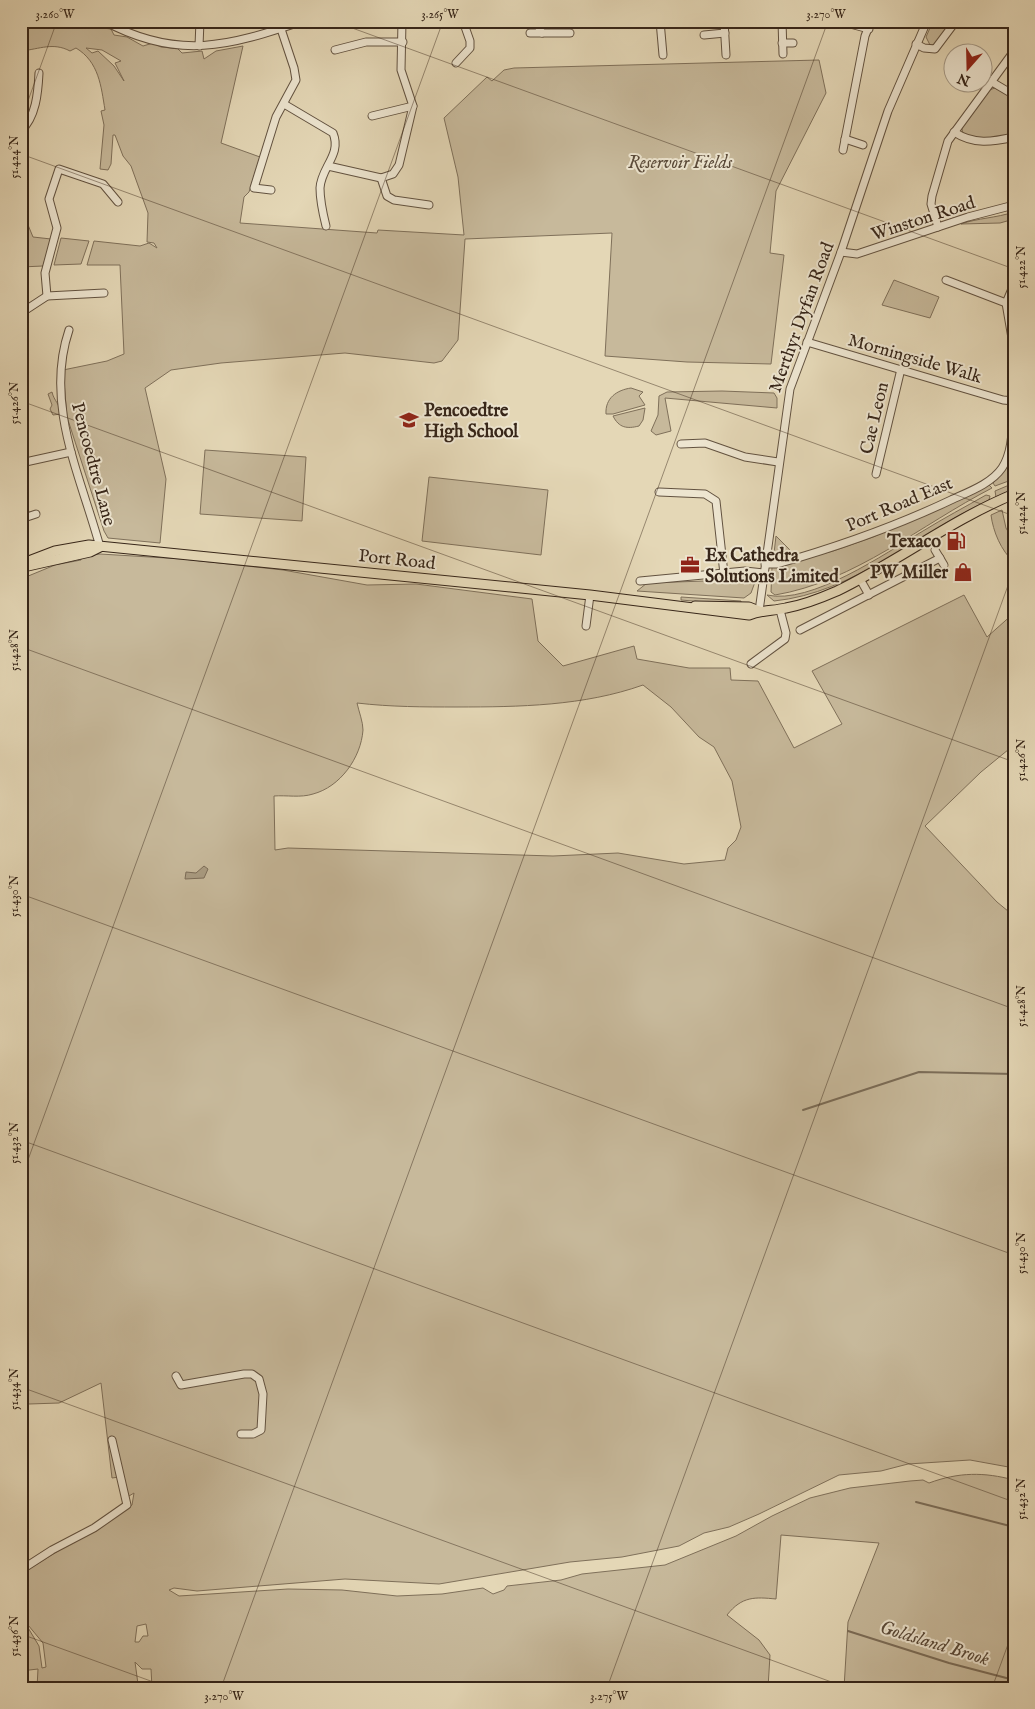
<svg xmlns="http://www.w3.org/2000/svg" width="1035" height="1709" viewBox="0 0 1035 1709" font-family="'IM FELL English',serif">
<rect width="100%" height="100%" fill="#e4d7b6"/>
<filter id="stains"><feTurbulence type="fractalNoise" baseFrequency=".004" numOctaves="4"/><feColorMatrix values="0 0 0 0 .2 0 0 0 0 .09 0 0 0 0 .02 0 0 0 .5 -.17"/></filter>
<radialGradient id="worn" r=".72"><stop offset=".6" stop-color="#630" stop-opacity="0"/><stop offset="1" stop-color="#630" stop-opacity=".3"/></radialGradient>
<g fill="#c7b99b" stroke="#7f705a" fill-rule="evenodd">
<path d="M43,21H93L103,28L111,29L114,35L127,37L143,46L153,43L161,47L177,48L182,53L202,51L204,59L216,51L243,46L221,143L260,157L249,192L244,197L240,223L377,233L378,230L464,235L458,177L444,118L487,77L492,81L504,70L514,68L819,60L826,93L776,191L770,253L784,255L771,364L687,362L605,356L612,233L465,239L458,340L442,361L434,363L345,353L221,363L171,370L145,388L166,479L160,543L108,538L104,531L67,417L63,370L107,361L124,354L120,265H87L94,241L140,246L149,243L157,248L154,243L147,242L148,213L131,166L123,156L115,135H113L111,164L108,170L100,169L104,125L101,111L105,110C101,86 99,62 76,48L70,51C53,42 40,49 21,51V31ZM86,48L102,50L121,61L115,63L124,81L114,66L98,51L92,53Z"/>
<path d="M933,21H955L935,45H930L926,37Z"/>
<path d="M995,88L1014,97V135C996,138 978,144 963,133L961,126L989,90Z"/>
<path d="M21,208L33,237L51,239L43,266L21,267Z"/>
<path d="M1014,212V219L1000,223L961,224C978,218 996,218 1014,212Z"/>
<path d="M61,238L89,241L81,264L54,265Z"/>
<path d="M894,280L939,297L930,318L882,305Z"/>
<path d="M631,388L643,392L639,396L645,405L613,414H606C605,398 617,390 631,388Z"/>
<path d="M722,391L774,393L777,398V408L665,398L671,431L656,435L651,431L658,415L659,396L667,392Z"/>
<path d="M52,392C54,401 60,404 61,414L53,415L50,409L52,405L48,394Z"/>
<path d="M645,408L643,420L639,426C627,429 619,428 613,416Z"/>
<path d="M205,450L306,457L302,521L200,514Z"/>
<path d="M1009,465L1014,467V479L995,486L993,483Z"/>
<path d="M429,477L548,490L541,555L422,541Z"/>
<path d="M1014,483V489L996,497L995,491Z"/>
<path d="M989,485L992,488C922,524 854,582 775,595L771,592L772,567L833,551L873,537Z"/>
<path d="M986,495L990,496L989,500C918,533 854,593 774,601L767,595C811,605 884,554 923,531C944,518 965,507 986,495Z"/>
<path d="M1002,510L1006,528L1014,542V562C1001,551 993,531 991,515Z"/>
<path d="M776,536L794,554L795,556L773,562Z"/>
<path d="M100,554L183,559L283,570L367,585L416,584L532,599L538,641L563,666L634,646L637,659L689,668H730L731,680L758,681L794,748L842,724L812,671L964,595L987,637L1014,613V745L981,772L925,826L997,902L1014,916V1468L970,1460L908,1464L881,1471L839,1475L759,1514L729,1527L704,1533L679,1546L622,1557L570,1562L439,1584L345,1579L197,1591L174,1588L169,1590L179,1596L288,1589L342,1590L397,1596L442,1594L483,1588L493,1594L504,1590L507,1586L561,1580L582,1574L665,1565L736,1536L772,1516L810,1498L850,1488L910,1481L923,1480L929,1483C959,1472 984,1472 1014,1480V1688H844L848,1622L879,1543L781,1535L776,1599C755,1597 742,1596 727,1615L759,1640L770,1655L768,1688H152L151,1669H142L135,1662L138,1684L130,1688H37L38,1669L21,1671V1616L39,1646L42,1668L46,1667L43,1643L28,1625L21,1611V1574L132,1505L134,1493L129,1496L121,1487L119,1477L112,1478L101,1383L59,1403L29,1404L21,1409V579L55,565L81,560V556ZM643,685L671,707L699,737L714,747L732,781L741,827L736,840L728,848L725,860L684,864L618,853L553,856L288,848L275,850L274,796C286,795 301,798 313,794C340,787 361,758 363,730C363,722 359,712 357,703C391,707 424,707 457,707C519,707 584,706 643,685ZM146,1624L148,1636H143L139,1642H135L137,1626Z"/>
<path d="M746,576L752,578L755,582L751,593L744,598L637,591L647,583L705,581Z"/>
<path d="M681,597L741,601V605L681,600Z"/>
</g>
<path fill="#a99b81" stroke="#7b6c57" d="M204,866L208,869L204,878L185,879L186,872L196,873Z"/>
<g fill="none" stroke-linecap="round" stroke-linejoin="round">
<g stroke="#7b6c57" stroke-width="2">
<path d="M803,1110L919,1072L1014,1074"/>
<path d="M916,1502L1014,1527"/>
<path d="M848,1631L949,1663L1014,1680"/>
</g>
<g stroke="#625240" stroke-width="9">
<g id="minor">
<path d="M104,21C178,61 229,46 303,21"/>
<path d="M535,21L542,33"/>
<path d="M606,21L607,24"/>
<path d="M660,21L663,55"/>
<path d="M724,21L726,55"/>
<path d="M782,21L783,54"/>
<path d="M839,21L869,29"/>
<path d="M825,22L827,21"/>
<path d="M164,24V21"/>
<path d="M530,33H570"/>
<path d="M704,35L725,33"/>
<path d="M782,43H793"/>
<path d="M916,44L924,48L935,49L956,21"/>
<path d="M199,46L200,21"/>
<path d="M335,50L366,42H403"/>
<path d="M456,63L470,48V41L463,21"/>
<path d="M992,82L1014,95"/>
<path d="M284,104L333,133C342,155 321,167 320,188C320,200 323,214 326,226"/>
<path d="M372,116L413,106"/>
<path d="M21,131C36,117 38,93 39,73"/>
<path d="M954,132C974,145 992,142 1014,137"/>
<path d="M845,139L863,145"/>
<path d="M843,150L865,36L871,21"/>
<path d="M328,166L381,178L393,174L399,165L413,106L401,70L402,21"/>
<path d="M381,178L387,196L394,200L429,205"/>
<path d="M271,190L254,188L276,117L296,80L294,68L281,29"/>
<path d="M938,227L931,204L932,196L948,141L1014,51"/>
<path d="M841,252L857,254L968,217L1014,205"/>
<path d="M946,280L1006,303"/>
<path d="M1014,284L1006,303L1014,350"/>
<path d="M47,296L45,273L57,228L49,199L59,169L103,184L118,202"/>
<path d="M21,313L47,296L104,293"/>
<path d="M69,330C44,404 81,477 100,547"/>
<path d="M807,342L1003,400L1014,401"/>
<path d="M681,444L705,443L745,457L778,462"/>
<path d="M21,463L71,452"/>
<path d="M876,474L901,369"/>
<path d="M659,492L705,494L716,501L724,574"/>
<path d="M21,497L26,517"/>
<path d="M21,519L36,514"/>
<path d="M935,550L944,565"/>
<path d="M765,564H777C837,547 894,527 951,500C968,492 991,484 1002,468C1014,450 1012,422 1014,402"/>
<path d="M860,579L869,595"/>
<path d="M640,581L745,571L764,573"/>
<path d="M759,611L790,389L841,252L888,111L927,21"/>
<path d="M586,626L590,595"/>
<path d="M800,630L940,558"/>
<path d="M751,664L785,639L786,633L780,610"/>
<path d="M176,1376L181,1385L244,1374H252L259,1379L263,1394L261,1430L253,1434H241"/>
<path d="M21,1570L52,1550L94,1528L127,1505L112,1440"/>
</g>
</g>
<g stroke="#372619" stroke-width="11">
<g id="major">
<path d="M21,564L55,551L89,545L590,595L749,615C762,610 773,611 786,608C803,605 821,598 837,591C897,562 951,520 1014,494"/>
<path d="M28,566L90,552L100,547"/>
<path d="M695,606L749,607L759,611"/>
</g>
</g>
<use href="#minor" stroke="#ede5d0" stroke-width="7"/>
<use href="#major" stroke="#e4d7b6" stroke-width="9"/>
</g>
<path fill="none" stroke="#372619" stroke-width="1" stroke-opacity="0.45" d="M333,21L1014,269M1010,21L1014,23M21,120L57,21M21,154L1014,516M21,401L1014,762M21,647L1014,1009M21,894L1014,1255M21,1140L1014,1502M21,1179L443,21M21,1387L848,1688M21,1634L170,1688M221,1688L828,21M607,1688L1014,569M992,1688L1014,1628"/>
<defs>
<g id="school-bare" transform="scale(1.5)"><path d="M0-5L7-2L0 1L-7-2ZM-4 1L0 2.5L4 1V4Q0 6-4 4Z" fill="#8f2418" stroke="#ede5d0" stroke-width="2.5" paint-order="stroke"/></g>
<g id="fuel-bare" transform="scale(1.5)"><path d="M-5.5-6h7V0h2V4h1.3V-2.5L3-4.5l.8-.8L6-3V5H2.5V1h-1V6h-7ZM-4.2-4.7v3.2H.2V-4.7Z" fill="#8f2418" stroke="#ede5d0" stroke-width="2.5" paint-order="stroke"/></g>
<g id="office-bare" transform="scale(1.5)"><path d="M-6-3h4V-5.5h4V-3h4V5H-6ZM-1-4.5V-3h2v-1.5ZM-6 0V1H6V0Z" fill="#8f2418" stroke="#ede5d0" stroke-width="2.5" paint-order="stroke"/></g>
<g id="shop-bare" transform="scale(1.5)"><path d="M-5-2.5h2.3a2.7 3.5 0 0 1 5.4 0H5L5.5 6h-11ZM-1.5-2.5h3a1.5 2.3 0 0 0-3 0Z" fill="#8f2418" stroke="#ede5d0" stroke-width="2.5" paint-order="stroke"/></g>
</defs>
<g fill-rule="evenodd">
<use href="#school-bare" x="409" y="420"/>
<use href="#fuel-bare" x="956" y="541"/>
<use href="#office-bare" x="690" y="565"/>
<use href="#shop-bare" x="963" y="572"/>
</g>
<g text-anchor="middle" stroke-width="4" stroke-linejoin="round" paint-order="stroke">
<g font-size="18" font-style="italic" fill="#5b4b3a" stroke="#ede5d0">
<text x="680" y="168">Reservoir Fields</text>
</g>
<g font-size="18" fill="#372619" stroke="#ede5d0">
<text transform="translate(923 218) rotate(-18)" y="6">Winston Road</text>
<text transform="translate(801 317) rotate(-70)" y="6">Merthyr Dyfan Road</text>
<text transform="translate(915 358) rotate(16)" y="6">Morningside Walk</text>
<text transform="translate(874 418) rotate(-77)" y="6">Cae Leon</text>
<text transform="translate(94 464) rotate(75)" y="6">Pencoedtre Lane</text>
<text transform="translate(899 504) rotate(-23)" y="6">Port Road East</text>
<text transform="translate(397 559) rotate(6)" y="6">Port Road</text>
</g>
<g font-size="18" font-weight="bold" fill="#372619" stroke="#ede5d0" text-anchor="start">
<text x="424" y="416">Pencoedtre<tspan x="424" dy="21">High School</tspan></text>
<text x="941" y="547" text-anchor="end">Texaco</text>
<text x="705" y="561">Ex Cathedra<tspan x="705" dy="21">Solutions Limited</tspan></text>
<text x="948" y="578" text-anchor="end">PW Miller</text>
</g>
<g font-size="19" font-style="italic" fill="#594938" stroke="#ede5d0">
<text transform="translate(935 1642) rotate(17)" y="7">Goldsland Brook</text>
</g>
</g>
<rect width="1035" height="1709" fill="none" stroke="#e4d7b6" stroke-width="55"/>
<g transform="translate(968 68) rotate(200)"><circle r="24" fill="#ede5d0" stroke="#a49987"/>
<path d="M0-4L9 19L0 12L-9 19Z" fill="#8f2418"/>
<text y="-8" font-size="14" font-weight="bold" text-anchor="middle" fill="#372619">N</text>
</g>
<rect x="28" y="28" width="980" height="1654" fill="none" stroke="#372619" stroke-width="2"/>
<g font-size="12" text-anchor="middle" fill="#372619">
<text x="55" y="18">3.260°W</text>
<text x="440" y="18">3.265°W</text>
<text x="826" y="18">3.270°W</text>
<text transform="translate(14 157) rotate(-90)" y="4">51.424°N</text>
<text transform="translate(1021 267) rotate(-90)" y="4">51.422°N</text>
<text transform="translate(14 403) rotate(-90)" y="4">51.426°N</text>
<text transform="translate(1021 513) rotate(-90)" y="4">51.424°N</text>
<text transform="translate(14 650) rotate(-90)" y="4">51.428°N</text>
<text transform="translate(1021 760) rotate(-90)" y="4">51.426°N</text>
<text transform="translate(14 896) rotate(-90)" y="4">51.430°N</text>
<text transform="translate(1021 1006) rotate(-90)" y="4">51.428°N</text>
<text transform="translate(14 1143) rotate(-90)" y="4">51.432°N</text>
<text transform="translate(1021 1253) rotate(-90)" y="4">51.430°N</text>
<text transform="translate(14 1389) rotate(-90)" y="4">51.434°N</text>
<text transform="translate(1021 1499) rotate(-90)" y="4">51.432°N</text>
<text transform="translate(14 1636) rotate(-90)" y="4">51.436°N</text>
<text x="224" y="1700">3.270°W</text>
<text x="609" y="1700">3.275°W</text>
</g>
<rect width="100%" height="100%" filter="url(#stains)"/>
<rect width="100%" height="100%" fill="url(#worn)"/>
</svg>
